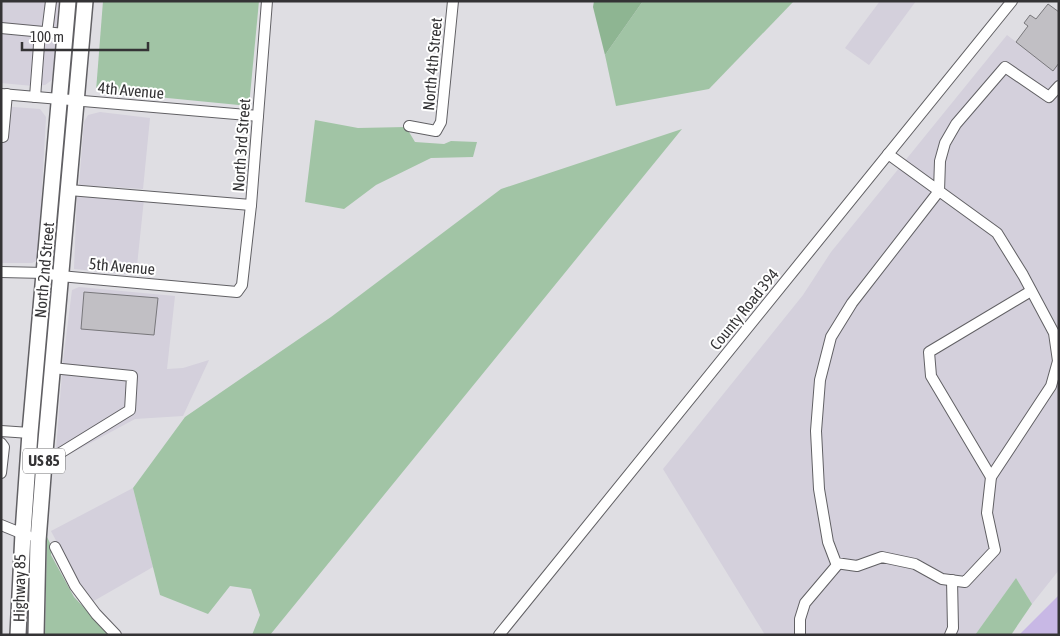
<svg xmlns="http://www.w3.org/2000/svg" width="1060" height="636" viewBox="0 0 1060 636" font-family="'Asap Condensed',sans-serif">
<rect width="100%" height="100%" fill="#dfdee3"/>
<g fill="#d4d0dc">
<path d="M1,1H59L52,80L45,85L33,86L1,83Z"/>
<path d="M880,1H916L869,65L845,48Z"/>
<path d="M1007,35L1053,70L1059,63V570L1032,604L1016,578L975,635H765L663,469L803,295L831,252Z"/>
<path d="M1,106L40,109L46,117L38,260L32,263H1Z"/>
<path d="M100,112L150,118L143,189L79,185L84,122L88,115Z"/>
<path d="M77,194L144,199L136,275L74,269Z"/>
<path d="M79,287L175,296L167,369L183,368L209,360L183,416L135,419L55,462L63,361L72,290Z"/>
<path d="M133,488L153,567L92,602L78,582L51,531Z"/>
</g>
<g fill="#a1c4a5">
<path d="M103,1H259L249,106L96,91Z"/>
<path d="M643,1H794L709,89L616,106L605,55Z"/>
<path d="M315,120L358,128L406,127L415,142L444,144L451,141L477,142L473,157L431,158L376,185L344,209L305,202Z"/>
<path d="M682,129L270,635H252L260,615L251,589L230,586L208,614L160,595L133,488L185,417L331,317L501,189Z"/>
<path d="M47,537L52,547L51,555L74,597L110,635H45Z"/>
<path d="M1016,578L1032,604L1011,635H975Z"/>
</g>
<path fill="#8eb592" d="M594,1H643L605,55L593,7Z"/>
<path fill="#c8b8e5" d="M1059,595V635H1019Z"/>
<g fill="#c1bfc4" stroke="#78777b">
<path d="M1048,4L1059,12V63L1053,71L1016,42L1028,26L1024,23L1030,15L1036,19Z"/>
<path d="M84,292L158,298L154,335L81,329Z"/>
</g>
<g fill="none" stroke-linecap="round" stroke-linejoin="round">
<g stroke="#616064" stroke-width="12">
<g id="minor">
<path d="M1,28L65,34"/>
<path d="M47,33L51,1"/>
<path d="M1,94L258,116"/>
<path d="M35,97L40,32"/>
<path d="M409,126L436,131L441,122L453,1"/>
<path d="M3,137L7,94"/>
<path d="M888,154L997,233L1023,275L1054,333L1058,361L1051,386L991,477L987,513L995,550L965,582L942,579L915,564L882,557L857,566L836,563L828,542L819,489L816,431L820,380L831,337L852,303L939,191L940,161L945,143L956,124L1005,67L1049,97L1059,86"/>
<path d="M69,190L251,205"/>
<path d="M1,272L45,273L60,276L237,292L242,285L251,205L267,1"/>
<path d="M1,431L30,433"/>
<path d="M1,443L4,447L1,473"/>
<path d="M44,463L130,410L132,376L52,368"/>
<path d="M991,477L931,376L929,352L1031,291"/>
<path d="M1,525L28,536"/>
<path d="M55,547L75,586L96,614L116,635"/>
<path d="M499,635L1012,1"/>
<path d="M800,635V619L805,603L838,564"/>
<path d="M950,635L953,628L952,580"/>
</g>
</g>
<g stroke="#616064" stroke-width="18">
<g id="highway">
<path d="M18,635L23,533L30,433L68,1"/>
<path d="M36,635L38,541L44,463L85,1"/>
</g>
</g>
<use href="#minor" stroke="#fff" stroke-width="10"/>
<use href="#highway" stroke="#fff" stroke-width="15"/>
</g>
<g text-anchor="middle" stroke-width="4" stroke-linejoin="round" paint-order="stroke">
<rect fill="#fff" stroke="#717072" stroke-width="1" x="23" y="448.5" width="42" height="25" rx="4"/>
<g font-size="15" font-weight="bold" fill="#343335">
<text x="44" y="466">US 85</text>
</g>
<g font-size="16" fill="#343335" stroke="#fff">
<text transform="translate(432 64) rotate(-85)" y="6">North 4th Street</text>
<text transform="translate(131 90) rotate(5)" y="6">4th Avenue</text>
<text transform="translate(241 145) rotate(-86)" y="6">North 3rd Street</text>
<text transform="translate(122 266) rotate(5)" y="6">5th Avenue</text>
<text transform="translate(44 270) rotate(-85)" y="6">North 2nd Street</text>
<text transform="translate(744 309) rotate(-51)" y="6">County Road 394</text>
<text transform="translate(19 588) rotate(-89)" y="6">Highway 85</text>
</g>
</g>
<rect width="1060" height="636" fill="none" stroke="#343335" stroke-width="5"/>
<path d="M22 42v8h126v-8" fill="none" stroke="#343335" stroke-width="2.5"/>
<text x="30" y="42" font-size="15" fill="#343335" stroke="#ffffff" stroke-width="4" paint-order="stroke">100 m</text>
</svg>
